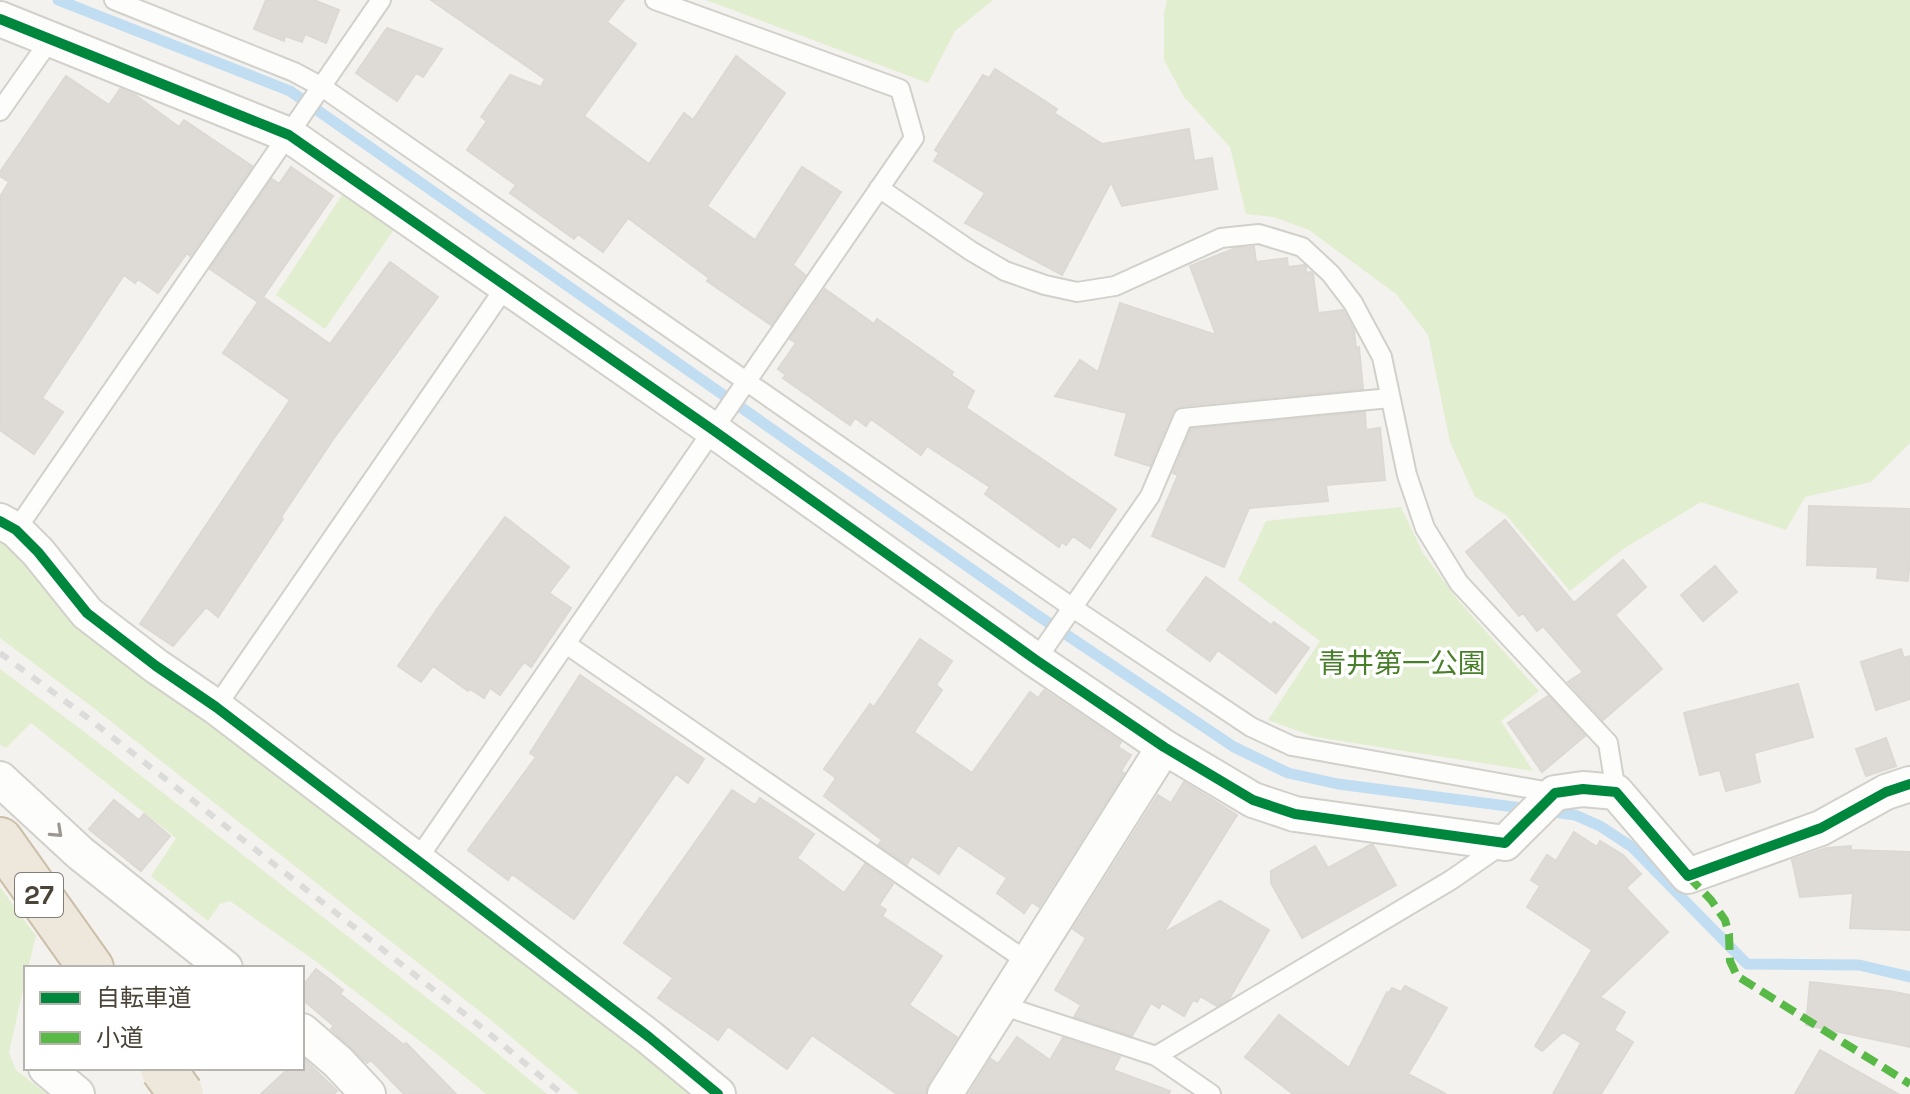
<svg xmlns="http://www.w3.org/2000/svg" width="1910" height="1094" font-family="'Space Grotesk','Noto Sans JP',sans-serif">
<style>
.green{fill:#e1eecf}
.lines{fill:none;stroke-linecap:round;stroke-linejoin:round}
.stream{stroke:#c0ddf1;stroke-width:11}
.building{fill:#dedbd6;stroke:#dcd9d4;stroke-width:2}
.lane-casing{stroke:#d2d0cb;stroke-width:22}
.street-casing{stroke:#d2d0cb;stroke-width:38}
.highway-casing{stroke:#ccbfa9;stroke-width:48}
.lane{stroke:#fdfdfc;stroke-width:18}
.street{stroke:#fdfdfc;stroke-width:34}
.highway{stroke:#ede8db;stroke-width:44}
.rail{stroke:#dbdbda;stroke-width:6;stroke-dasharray:10 10;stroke-linecap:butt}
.highway-bridge-casing{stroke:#ccbfa9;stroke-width:48;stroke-linecap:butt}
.highway-bridge{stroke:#ede8db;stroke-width:44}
.quiet{stroke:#58b947;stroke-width:8;stroke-dasharray:16 8;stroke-linecap:butt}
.cycleway-casing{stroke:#fff;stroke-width:15}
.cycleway{stroke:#00873e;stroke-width:10}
.oneway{stroke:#9b9791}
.labels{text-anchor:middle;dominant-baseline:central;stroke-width:7;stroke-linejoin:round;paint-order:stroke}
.shield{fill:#fff;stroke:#817c74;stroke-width:2}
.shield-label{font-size:26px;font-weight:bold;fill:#4b4439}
.park-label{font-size:28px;fill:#4a7f2a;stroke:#fff}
</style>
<rect width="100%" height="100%" fill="#f4f2ee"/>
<path class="green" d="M706,0H993L955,31L928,83Z
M1167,0H1910V443L1871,482L1805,497L1786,530L1701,502L1623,549L1570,591L1506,515L1475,497L1450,442L1428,335L1396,294L1309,230L1274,217L1246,214L1230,147L1184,97L1164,60V14Z
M344,192L395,228L325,329L276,295Z
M1401,507L1423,553L1457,599L1539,691L1501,721L1533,771L1315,737L1268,720L1320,641L1238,580L1266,521Z
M0,540L20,553L699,1094H579L492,1021L95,709L0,638Z
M0,669L82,730L480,1039L547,1094H486L442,1058L318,963L230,901L220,904L208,921L151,876L176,838L31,723L6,748L0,745Z
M0,887L36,936L28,968H26V976L9,1053L16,1070L47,1094H0Z"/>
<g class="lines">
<path class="stream" d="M58,0L290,91L1034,613L1234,747L1288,773L1338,784L1530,809
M1547,811L1575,815L1600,826L1632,847L1747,964L1859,965L1910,977"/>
</g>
<path class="building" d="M266,0H314L339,10L326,43L305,34L302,42L285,36L284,41L254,29Z
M431,0H624L607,22L636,44L584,116L649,164L684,113L693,120L736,56L785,93L707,206L755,240L802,167L841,192L793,265L805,275L771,325L707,281L709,278L628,218L603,252L578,234L574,239L510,193L516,185L467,150L487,121L481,117L510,75L541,87L545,79Z
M387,28L442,49L423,77L416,73L397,101L356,73Z
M995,69L1057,109L1054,113L1102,144L1189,129L1194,161L1212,158L1217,189L1122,206L1111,182L1062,275L965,223L985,193L934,161L939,153L935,150L983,75L989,78Z
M66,76L109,105L120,89L135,95L179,127L184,120L252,166L190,256L187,253L158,293L138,279L135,283L124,275L42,398L63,412L34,454L0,430V197L9,182L0,176V172Z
M291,167L333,196L263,297L330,344L390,262L438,297L334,438L281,517L283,519L218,617L206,607L173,646L140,624L290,400L223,353L258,302L210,269L272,179L279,184Z
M1254,247L1256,262L1287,258L1288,267L1304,265L1306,267V273L1311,272L1313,274L1318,313L1343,310L1354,330L1356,348L1359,347L1363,389L1181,406L1175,409L1172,413L1150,466L1115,455L1127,413L1055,396L1080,360L1098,372L1120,303L1216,335L1190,266L1236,248Z
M825,289L874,324L877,319L953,372L951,375L974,391L966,408L1116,509L1090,548L1073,536L1066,545L1062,542L1059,547L985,494L990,487L927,446L921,455L871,419L866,426L855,418L850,425L783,378L786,375L778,369L796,343L790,339Z
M1365,412L1366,430L1380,428L1385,480L1326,485L1328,501L1249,508L1224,567L1152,536L1178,475L1173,473L1191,429Z
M1809,506L1910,509V558L1908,581L1877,578L1878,567L1807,565Z
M505,517L569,567L549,593L571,608L531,667L524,662L500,695L490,688L484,698L470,689L468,691L433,666L421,682L398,666L437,609Z
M1505,520L1574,603L1623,560L1646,587L1615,615L1662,669L1603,720L1568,682L1583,672L1543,626L1537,631L1523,613L1519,616L1466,552Z
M1715,566L1737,592L1703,621L1681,595Z
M1206,577L1271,625L1274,622L1309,648L1276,693L1218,650L1210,661L1167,630Z
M920,639L952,661L936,685L942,690L914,732L972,773L1030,692L1038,698L1044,690L1121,742L1118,747L1131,755L1121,771L1124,773L1039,907L1032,902L1024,913L997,893L1007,878L958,845L939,874L912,856L907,864L878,845L882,840L824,796L836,778L824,769L870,704L874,707Z
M1901,649L1904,658L1910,656V699L1876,710L1861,662Z
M580,675L704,759L688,783L676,774L574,919L512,874L508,880L468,850L536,757L530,753Z
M1798,684L1813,737L1754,753L1760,782L1726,791L1720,770L1700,775L1684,713Z
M1548,696L1585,736L1542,772L1508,723Z
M1886,738L1896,766L1866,776L1856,749Z
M1184,782L1237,815L1163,933L1220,901L1269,930L1229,999L1217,1006L1200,996L1197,1002L1193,1000L1184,1016L1162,1003L1159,1008L1151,1003L1132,1036L1074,1017L1081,1005L1055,990L1086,938L1073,929L1158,795L1171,803Z
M732,790L755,805L760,798L814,834L797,858L844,893L865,864L893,884L879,905L886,910L882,916L942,956L909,1005L957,1037L928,1083L925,1094H897L812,1035L787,1069L728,1026L718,1040L658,998L673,978L624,943Z
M114,800L139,820L144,814L170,836L141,871L89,829Z
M1574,832L1597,847L1600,841L1623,855L1641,874L1626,888L1668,932L1600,997L1625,1012L1614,1030L1633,1042L1601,1094H1553L1581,1043L1563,1032L1542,1051L1535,1046L1592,950L1527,907L1540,886L1531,880L1547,855L1556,861Z
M1370,845H1373L1396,885L1302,938L1271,883V871L1315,846L1328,868Z
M1851,846V850L1910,852V930L1850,928L1853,893L1800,897L1792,860L1826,848Z
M316,969L343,990L340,994L404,1045L406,1043L456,1094H404L371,1060L367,1063L331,1029L334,1026L302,999V987Z
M1810,982L1889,991L1910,995V1047L1806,1025Z
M1405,986L1447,1008L1408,1074L1446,1094H1293L1245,1057L1279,1015L1349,1068L1387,992L1389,993L1392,988L1401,992Z
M1017,1037L1050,1060L1063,1038L1120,1057L1113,1070L1170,1091L1169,1094H969L991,1059L998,1064Z
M1820,1050L1898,1094H1795Z
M302,1057L337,1091L334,1094H261L289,1068H302Z"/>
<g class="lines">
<g class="lane-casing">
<path id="lane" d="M114,0L294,72L322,87L1073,608L1251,727L1292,746L1555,793
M0,111L50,40
M879,188L971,251L1005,271L1045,285L1077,292L1115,286L1221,238L1259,234L1302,247L1331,274L1353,303L1382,357L1407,475L1425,528L1459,583L1608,743L1616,792
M16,530L381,0
M566,644L1028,962
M1036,660L1150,496L1183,418L1390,398
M216,707L506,286
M417,860L914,138L900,89L655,0
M1001,1005L1156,1056L1211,1094
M1156,1056L1451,880L1503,844"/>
</g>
<g class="street-casing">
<path id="street" d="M0,19L289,135L713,430L1036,660L1164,747L1253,800L1295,814L1505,843L1555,793L1583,789L1616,792L1688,876L1821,828L1886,792L1910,784
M0,521L16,530L38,552L87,613L156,666L216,707L417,860L649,1037L718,1094
M0,779L80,853L225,968
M302,1031L338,1062L368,1094
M46,1068L77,1094
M945,1094L1164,747"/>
</g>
<g class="highway-casing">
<path id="highway" d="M0,840L91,968"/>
</g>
<use href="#lane" class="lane"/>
<use href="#street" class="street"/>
<use href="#highway" class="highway"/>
<path class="rail" d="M0,653L88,718L485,1030L562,1094"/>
<g class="highway-bridge-casing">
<path id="highway-bridge" d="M163,1069L181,1094"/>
</g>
<use href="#highway-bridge" class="highway-bridge"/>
<path class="quiet" d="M1688,876L1711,900L1725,920L1729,934L1730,961L1737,976L1910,1084"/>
<g class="cycleway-casing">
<path id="cycleway" d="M0,19L289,135L713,430L1036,660L1164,747L1253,800L1295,814L1505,843L1555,793L1583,789L1616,792L1688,876L1821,828L1886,792L1910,784
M0,521L16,530L38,552L87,613L156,666L216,707L417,860L649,1037L718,1094"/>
</g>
<use href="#cycleway" class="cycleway"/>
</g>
<defs><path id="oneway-chevron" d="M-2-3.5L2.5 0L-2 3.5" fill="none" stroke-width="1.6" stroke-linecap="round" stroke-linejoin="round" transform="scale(2)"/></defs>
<use class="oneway" href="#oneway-chevron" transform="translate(57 832) rotate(43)"/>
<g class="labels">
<rect class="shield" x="15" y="873" width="48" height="44" rx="6"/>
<g class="shield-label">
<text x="39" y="895">27</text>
</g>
<g class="park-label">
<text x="1402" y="663">青井第一公園</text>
</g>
</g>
<rect x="24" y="966" width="280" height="104" fill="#ffffff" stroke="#b7b4b0" stroke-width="2"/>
<rect x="40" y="992" width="40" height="12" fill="#00873e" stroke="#b7b4b0" stroke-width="2"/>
<text x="96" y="1006" font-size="24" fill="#4b4439">自転車道</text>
<rect x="40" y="1032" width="40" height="12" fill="#58b947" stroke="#b7b4b0" stroke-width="2"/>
<text x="96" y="1046" font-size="24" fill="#4b4439">小道</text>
</svg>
